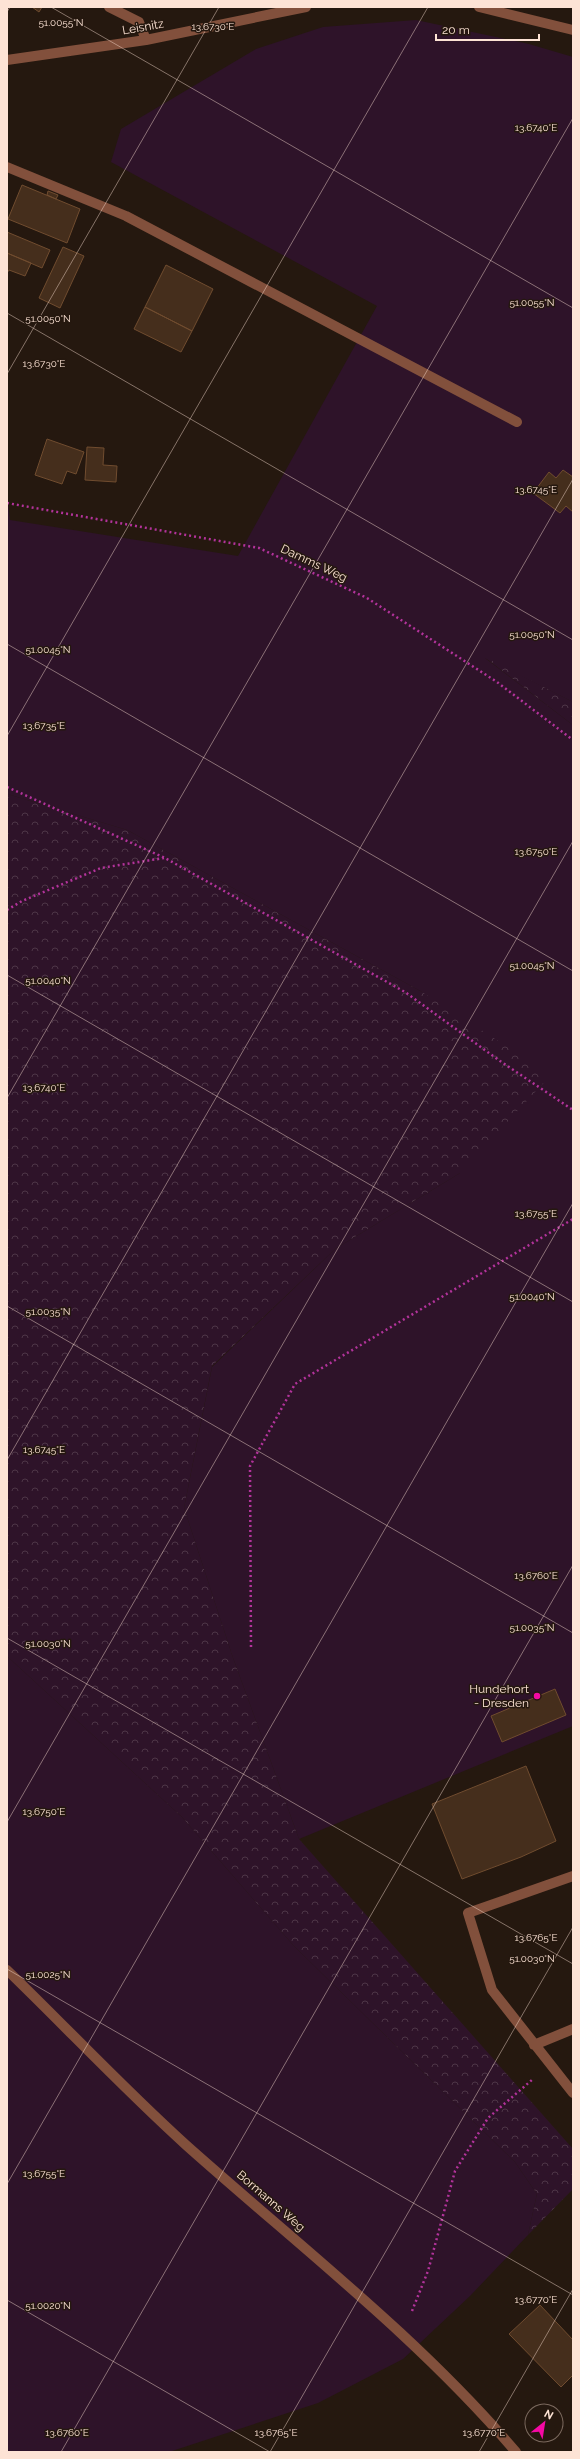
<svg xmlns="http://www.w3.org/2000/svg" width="580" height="2459" font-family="Raleway,sans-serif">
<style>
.green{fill:#2e1329}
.forest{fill:url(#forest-crowns)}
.building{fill:#452e1c;stroke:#704c2f}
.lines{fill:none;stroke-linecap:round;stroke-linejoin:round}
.path{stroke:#b3339b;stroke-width:2.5;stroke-dasharray:2 3;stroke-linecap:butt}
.minor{stroke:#82503c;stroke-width:10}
.ticks{fill:none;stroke:#fde3d5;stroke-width:1;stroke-opacity:0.45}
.poi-dot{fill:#f509a4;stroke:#25180f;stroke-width:1.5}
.labels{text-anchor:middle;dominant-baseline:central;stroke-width:3;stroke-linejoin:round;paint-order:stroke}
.street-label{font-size:12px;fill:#fde3d5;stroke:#25180f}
.poi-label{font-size:12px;fill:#fde3d5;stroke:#25180f;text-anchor:end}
.ticks-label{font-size:10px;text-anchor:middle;fill:#fde3d5;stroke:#25180f;stroke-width:3;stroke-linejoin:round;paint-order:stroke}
</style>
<defs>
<pattern id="forest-crowns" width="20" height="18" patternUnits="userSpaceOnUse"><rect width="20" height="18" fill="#2e1329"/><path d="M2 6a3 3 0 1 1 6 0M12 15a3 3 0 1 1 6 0" fill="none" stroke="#4d3547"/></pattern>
</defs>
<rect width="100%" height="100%" fill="#25180f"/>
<path class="green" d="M416,20L529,44L573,57V702L485,658L573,725V1726L299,1839L233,1658L184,1508L212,1367L335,1249L460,1173L422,992L127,830L7,794V494L10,520L238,556L377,306L111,162L121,129L256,49L323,27Z
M7,1656L182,1817L294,1946L515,2162L537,2194L528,2235L470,2296L403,2359L318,2403L169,2452H7Z"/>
<path class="forest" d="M483,656L573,702V725Z
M7,794L127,830L422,992L551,1075L460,1173L335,1249L212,1366L184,1508L233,1658L299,1839L573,2149V2189L528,2235L537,2194L515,2162L294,1946L182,1817L7,1656Z"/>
<path class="building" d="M32,7H42L39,12Z
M22,185L80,209L67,243L8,219Z
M48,191L58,195L56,199L47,195Z
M7,232L50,250L42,268L7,253Z
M63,247L84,256L60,308L39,298Z
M7,253L31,263L25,276L9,270L7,273Z
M166,265L213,289L192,331L145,307Z
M145,307L192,331L181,352L134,329Z
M47,439L84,452L76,474L67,471L62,484L35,475Z
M87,447L104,448L103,465L117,466L116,482L85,480Z
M563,470L573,477V512L566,506L560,513L533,493L549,472L556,478Z
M555,1689L566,1715L502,1742L491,1716Z
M526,1766L556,1841L521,1857L462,1879L432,1804Z
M540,2305L573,2340V2375L561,2387L509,2334Z"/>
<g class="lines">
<path class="path" d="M7,503L259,548L367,598L497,682L573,740
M7,787L165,858L405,992L500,1061L573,1110
M7,910L22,901L101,868L164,858
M251,1647L250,1466L295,1384L573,1219
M412,2311L428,2271L455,2171L488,2118L533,2079"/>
<path class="minor" d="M109,7L139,22L146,40
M479,7L573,30
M7,60L146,40L306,7
M7,167L126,216L517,422
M573,1876L468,1913L492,1990L573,2093
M7,1970C67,2028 124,2089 186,2145C298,2245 418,2337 516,2452
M534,2045L573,2029"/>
</g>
<path class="ticks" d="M51,7L573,308M7,12L10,7M7,313L573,640M7,374L219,7M7,644L573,971M7,736L428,7M7,975L573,1302M7,1098L573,118M7,1306L573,1633M7,1460L573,479M7,1638L573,1964M7,1822L573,841M7,1969L573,2295M7,2184L573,1203M7,2300L270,2452M61,2452L573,1565M270,2452L573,1927M479,2452L573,2289"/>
<circle class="poi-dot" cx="537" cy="1696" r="4"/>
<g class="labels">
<g class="street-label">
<text transform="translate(143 27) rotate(-10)">Leisnitz</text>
<text transform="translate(314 563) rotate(25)">Damms Weg</text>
<text transform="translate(271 2201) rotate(41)">Bormanns Weg</text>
</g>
<g class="poi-label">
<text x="529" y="1689">Hundehort<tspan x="529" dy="14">- Dresden</tspan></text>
</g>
</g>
<g class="ticks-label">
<text x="61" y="26">51.0055°N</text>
<text x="213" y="30">13.6730°E</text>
<text x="536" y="131">13.6740°E</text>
<text x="532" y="306">51.0055°N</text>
<text x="48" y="322">51.0050°N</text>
<text x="44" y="367">13.6730°E</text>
<text x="536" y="493">13.6745°E</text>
<text x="532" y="638">51.0050°N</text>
<text x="48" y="653">51.0045°N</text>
<text x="44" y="729">13.6735°E</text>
<text x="536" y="855">13.6750°E</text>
<text x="532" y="969">51.0045°N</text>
<text x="48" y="984">51.0040°N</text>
<text x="44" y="1091">13.6740°E</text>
<text x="536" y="1217">13.6755°E</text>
<text x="532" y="1300">51.0040°N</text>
<text x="48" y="1315">51.0035°N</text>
<text x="44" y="1453">13.6745°E</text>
<text x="536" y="1579">13.6760°E</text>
<text x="532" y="1631">51.0035°N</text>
<text x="48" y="1647">51.0030°N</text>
<text x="44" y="1815">13.6750°E</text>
<text x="536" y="1941">13.6765°E</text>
<text x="532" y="1962">51.0030°N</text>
<text x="48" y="1978">51.0025°N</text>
<text x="44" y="2177">13.6755°E</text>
<text x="536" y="2303">13.6770°E</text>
<text x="48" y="2309">51.0020°N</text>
<text x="67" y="2436">13.6760°E</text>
<text x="276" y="2436">13.6765°E</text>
<text x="484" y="2436">13.6770°E</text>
</g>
<rect width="580" height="2459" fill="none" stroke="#fde3d5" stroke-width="16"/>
<g transform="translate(544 2423) rotate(30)"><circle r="19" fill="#25180f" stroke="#7b695e"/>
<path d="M0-3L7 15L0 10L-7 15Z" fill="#f509a4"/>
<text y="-6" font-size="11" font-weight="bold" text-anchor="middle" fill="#fde3d5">N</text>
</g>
<path d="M436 34v6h103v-6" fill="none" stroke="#fde3d5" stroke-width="2"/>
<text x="442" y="34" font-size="12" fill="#fde3d5" stroke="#25180f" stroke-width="3" paint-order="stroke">20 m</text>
</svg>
